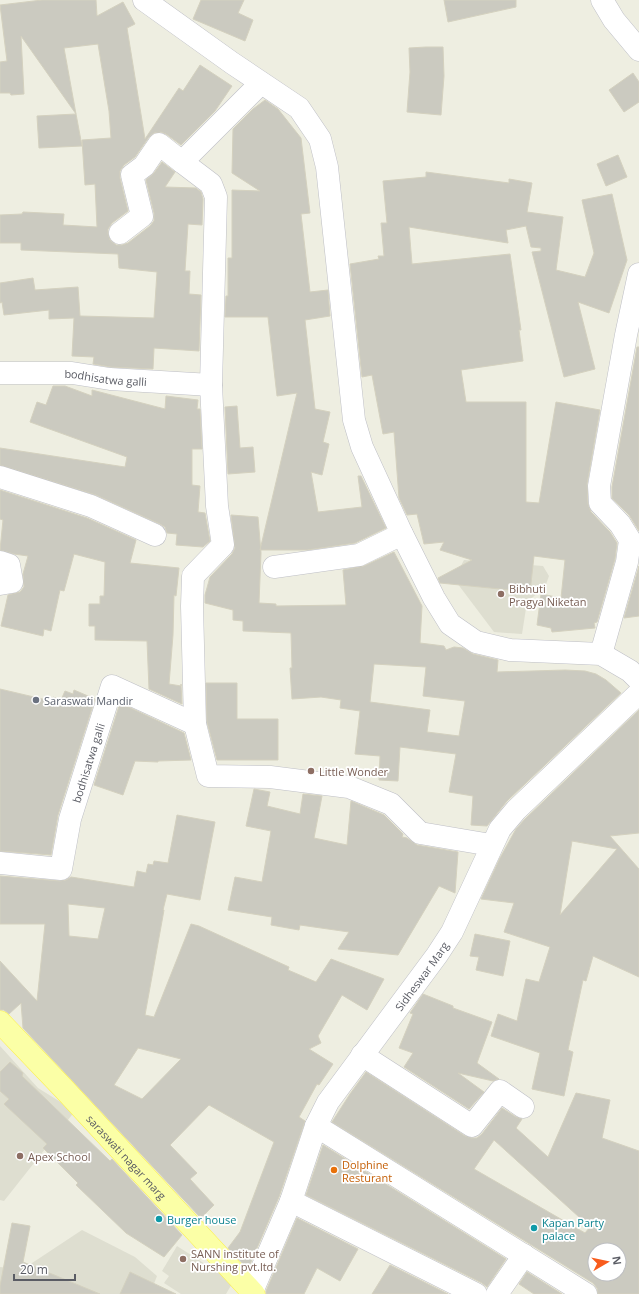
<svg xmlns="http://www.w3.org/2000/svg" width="639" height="1294" font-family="'Open Sans',sans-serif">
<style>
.education{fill:#deded0}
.building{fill:#cbcac0;stroke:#d4d1bf;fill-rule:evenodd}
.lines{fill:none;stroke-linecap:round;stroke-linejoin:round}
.minor-casing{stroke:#bebfc6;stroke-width:23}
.major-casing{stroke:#fef14b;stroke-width:23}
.minor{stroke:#fff;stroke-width:22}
.major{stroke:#fbffa6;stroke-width:22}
.education-dot{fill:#8d6e63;stroke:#fff;stroke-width:1.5}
.worship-dot{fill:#6b7280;stroke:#fff;stroke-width:1.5}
.food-dot{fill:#e8710a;stroke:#fff;stroke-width:1.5}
.culture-dot{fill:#0f9aa8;stroke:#fff;stroke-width:1.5}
.labels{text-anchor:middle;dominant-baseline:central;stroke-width:3.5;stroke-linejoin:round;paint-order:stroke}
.street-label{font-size:11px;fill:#5a5c64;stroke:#fff}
.education-label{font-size:11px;fill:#785e54;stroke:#fff;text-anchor:start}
.worship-label{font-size:11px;fill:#5b616d;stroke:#fff;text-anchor:start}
.food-label{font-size:11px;fill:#c56008;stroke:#fff;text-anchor:start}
.culture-label{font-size:11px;fill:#0d838f;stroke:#fff;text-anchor:start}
</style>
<rect width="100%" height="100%" fill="#eeeee1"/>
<path class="education" d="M464,560L543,566L549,576L545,587L527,602L522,634L494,632L454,579Z
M0,1046L38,1088L75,1111L4,1201L0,1200Z
M82,1230L135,1257L157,1276L150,1294H0V1267L23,1269Z
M177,1246L233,1282L226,1294H181L164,1283L169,1276L162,1271Z"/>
<path class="building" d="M42,0H96L97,16L123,2L135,24L127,28L145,139L179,88L183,91L200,65L232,86L215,111L181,145L166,134L161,132L154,133L149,137L135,157L124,165L120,171V178L128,211L112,223L108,229V234L110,240L116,245H122L128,243L150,226L154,221V213L146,180L154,173L162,162L175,172L165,187L196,188L201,192L203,199L202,225L188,224L185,271H190L189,294L201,295L199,351L154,348L153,369L111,367L93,364L94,357L72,356L74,318L49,319V310L4,315L2,302L0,303V283L33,278L35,290L78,287L80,316L154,318L157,272L119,268L118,254L21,250V243H0V215L22,214L23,212L64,214L63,225L97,227L95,184L85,185L82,140L111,138L109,111L98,44L64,48L76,114L21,36L24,94L11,95L10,93H0V62L7,61L0,5Z
M201,0H244L238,13L253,20L245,41L193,19Z
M444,0H516V7L448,22Z
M426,47H443L444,76L441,115L407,112L410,72L409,48Z
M633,73L639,82V102L624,112L609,90Z
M265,100L278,109L301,138L310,213L301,214L310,292L328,290L330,316L305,320L315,409L330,412L323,442L329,444L322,475L311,472L318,512L362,507L358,476H361L386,528L355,543L307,550H260L297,393L277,396L268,317H225L226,296H228V258H232V190L260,191L232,173L233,129L253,109Z
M76,114L82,146L39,148L37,116Z
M618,155L627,177L606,186L597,164Z
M426,172L509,183V179L532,183L527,212L563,217L556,270L585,277L594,253L582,200L612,194L627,260L609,313L578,302L595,369L564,377L532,252L541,251V248L531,247L526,226L506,230L508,243L409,227L412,264L510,254L521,330H519L523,361L461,370L466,402H526V502L539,503L556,402L600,410L587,484L588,504L591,512L610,532L617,543L615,559L597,622L594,623L595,628L552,632L551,628L537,625L541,594L561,598L565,560L534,556L530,592L440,583L438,578L472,560L440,550L444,542L424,544L417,514L407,515L399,498L394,432L383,434L372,375L362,377L350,264L379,259L378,256H384L381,223H387L383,181L426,177Z
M637,347H639V531L629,515L612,498V487Z
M53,386H65L92,396V390L165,409L166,396L198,400L197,409H200L202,449H192V485L200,486L198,512L205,513L210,541L203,547L176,545L177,534L167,533L165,527L160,524L96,495L0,465V448L125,467L127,457L30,422L37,402L46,405Z
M237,406L240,448L253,447L255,472L228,474L225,407Z
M0,490L87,518L136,540L130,563L179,568L176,596L174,595L173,635L169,684L181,686V684L182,704L149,689L147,641L95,640V626H89V604H100V596H104L105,562L74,554L64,591L60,590L51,631L44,629L43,636L1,626L8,595L20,592L24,587L23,574L28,556L14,554L0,550L3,520L0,519Z
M231,515L258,517L261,553L259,603L276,604V606L346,605L343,570L364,566L394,552L422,606L420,643L444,646L446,650L454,647L463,648L473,654L498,660L497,672L565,670L585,671L596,674L606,680L621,693L507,801L487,826L471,825L473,796L449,792L456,754L400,747L398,781L379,780L380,756L355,754L360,711L340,708L341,700L321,697L292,699L290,668H292L291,633L243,631V621L233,620V610L205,603V595L210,577L232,554L235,548ZM374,664L426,667L423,696L465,701L459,736L427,732L430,710L370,702Z
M639,566V616L624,618Z
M206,683H237V719H278V760H217L207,722Z
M0,689L51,701L53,697L61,700L65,691L73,694L74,690L95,699L58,815L51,855L0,851Z
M120,703L184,733L191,760L158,761V762L135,761L123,795L94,785Z
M639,710V833L610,836L639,869V977L593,956L586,981L583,980L568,1050L573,1052L564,1096L532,1089L540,1053L491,1036L498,1014L517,1021L526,979L539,982L550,947L504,932L514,903L481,899L500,858L516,829L525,819ZM572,841L617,849L560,915Z
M254,789L270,792L267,806L300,814L303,794L322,796L314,838L347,845L351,801L384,815L403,834L402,837L407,838L417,845L458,852L455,893L439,886L398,955L338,949L349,932L300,925L299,930L271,925L272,917L228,910L235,877L262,882L271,831L246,826Z
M177,815L215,822L200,900L167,894L163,910H164L145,1015L154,1017L191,924L199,926L289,967L288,970L316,982L331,959L384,979L367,1010L342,995L318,1036L321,1043L309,1049L333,1064L319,1085L317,1084L299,1117L305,1121L279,1197L248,1269L228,1248L240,1232L274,1142L209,1105L170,1145L197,1173L190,1179L214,1205L202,1217L200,1215L199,1216L23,1028L21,1003L9,1014L4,1010H0V961L37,1001L45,924H0V876L60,881L66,880L71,877L134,887L137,871L146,873L148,864L153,865L154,861L168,863ZM68,904L105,908L98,939L69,936ZM138,1048L181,1059L142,1099L114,1085Z
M475,934L510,941L503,976L476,970L479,957L470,956Z
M423,994L453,1006V1008L492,1022L477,1063L499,1079L493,1081L458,1073L484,1092L469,1109L404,1067L413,1053L399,1048L413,1014L410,1013Z
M10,1062L23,1073L22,1076L110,1161L112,1159L182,1235L164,1257L126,1233L76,1185L78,1183L43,1148L47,1144L4,1104L9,1099L0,1091V1072Z
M366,1072L465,1136L471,1138H477L482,1134L502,1108L516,1117L522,1119L516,1128L548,1157L576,1093L610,1100L602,1138L639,1151V1294H598L597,1288L593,1283L332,1122L350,1094ZM494,1140L590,1227L585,1233L474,1169ZM595,1250H619V1274H595Z
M323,1145L506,1259L487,1287L482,1283L306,1195Z
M297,1218L358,1249L340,1281L317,1268L304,1294H266V1291Z
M12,1223L30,1226L23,1262L100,1294H0V1286Z
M390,1265L448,1294H372Z
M130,1272L176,1294H120Z
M527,1272L562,1294H534L519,1284Z"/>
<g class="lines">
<g class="minor-casing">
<g id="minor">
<path d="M144,0L232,63L299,108L320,139L327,167L354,420L362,447L402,534L434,598L450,624L476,642L510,650L601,654L630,671L639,680"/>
<path d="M602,0L614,20L639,50"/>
<path d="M261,83L182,162L211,184L216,197L211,385L217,506L223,545L193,576L192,606L195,724L208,776L270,777L349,787L391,804L420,833L491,845"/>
<path d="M120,233L142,216L132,175L144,166L159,144L182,162"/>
<path id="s1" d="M0,373H72L110,379L211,385"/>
<path d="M0,477L91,506L155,535"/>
<path d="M0,562L9,565L12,582L0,584"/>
<path d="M274,567L359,555L402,534"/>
<path d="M601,654L627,562L630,540L620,524L600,503L599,486L626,335L639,274"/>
<path id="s2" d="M0,863L61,869L70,819L112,686L195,724"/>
<path d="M362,1055L472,1126L500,1091L523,1107"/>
<path d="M316,1126L586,1294"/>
<path d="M291,1201L476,1294"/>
<path id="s3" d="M251,1294L291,1201L316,1126L328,1102L437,955L452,932L500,829L516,810L639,693"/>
<path d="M497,1294L524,1255"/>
</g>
</g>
<g class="major-casing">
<g id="major">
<path id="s4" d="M0,1022L64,1089L254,1294"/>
</g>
</g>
<use href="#minor" class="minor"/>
<use href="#major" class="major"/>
</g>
<g class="education-dot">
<circle cx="501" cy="594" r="4"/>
<circle cx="311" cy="771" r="4"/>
<circle cx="20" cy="1156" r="4"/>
<circle cx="183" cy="1259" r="4"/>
</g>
<circle class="worship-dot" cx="36" cy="700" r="4"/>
<circle class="food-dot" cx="334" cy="1170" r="4"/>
<g class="culture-dot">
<circle cx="159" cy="1219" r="4"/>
<circle cx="534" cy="1228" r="4"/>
</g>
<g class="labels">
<g class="street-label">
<text stroke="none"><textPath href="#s1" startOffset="106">bodhisatwa galli</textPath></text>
<text stroke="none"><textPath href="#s2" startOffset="171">bodhisatwa galli</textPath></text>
<text stroke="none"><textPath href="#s3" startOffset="364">Sidheswar Marg</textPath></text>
<text stroke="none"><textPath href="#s4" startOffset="185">saraswati nagar marg</textPath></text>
</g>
<g class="education-label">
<text x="509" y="588">Bibhuti<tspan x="509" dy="13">Pragya Niketan</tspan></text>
<text x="319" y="771">Little Wonder</text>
<text x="28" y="1156">Apex School</text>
<text x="191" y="1253">SANN institute of<tspan x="191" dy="13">Nurshing pvt.ltd.</tspan></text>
</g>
<g class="worship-label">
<text x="44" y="700">Saraswati Mandir</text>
</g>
<g class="food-label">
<text x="342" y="1164">Dolphine<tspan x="342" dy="13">Resturant</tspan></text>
</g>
<g class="culture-label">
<text x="167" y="1219">Burger house</text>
<text x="542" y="1222">Kapan Party<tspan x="542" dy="13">palace</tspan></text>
</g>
</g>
<g transform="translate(607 1262) rotate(81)"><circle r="19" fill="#ffffff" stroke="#bdbec1"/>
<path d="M0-3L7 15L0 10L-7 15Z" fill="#f85c1d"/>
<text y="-6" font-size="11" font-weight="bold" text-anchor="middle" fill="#5a5c64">N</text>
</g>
<path d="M14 1274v6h61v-6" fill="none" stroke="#5a5c64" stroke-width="2"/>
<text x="20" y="1274" font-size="12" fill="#5a5c64" stroke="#ffffff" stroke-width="3" paint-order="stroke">20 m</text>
</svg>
